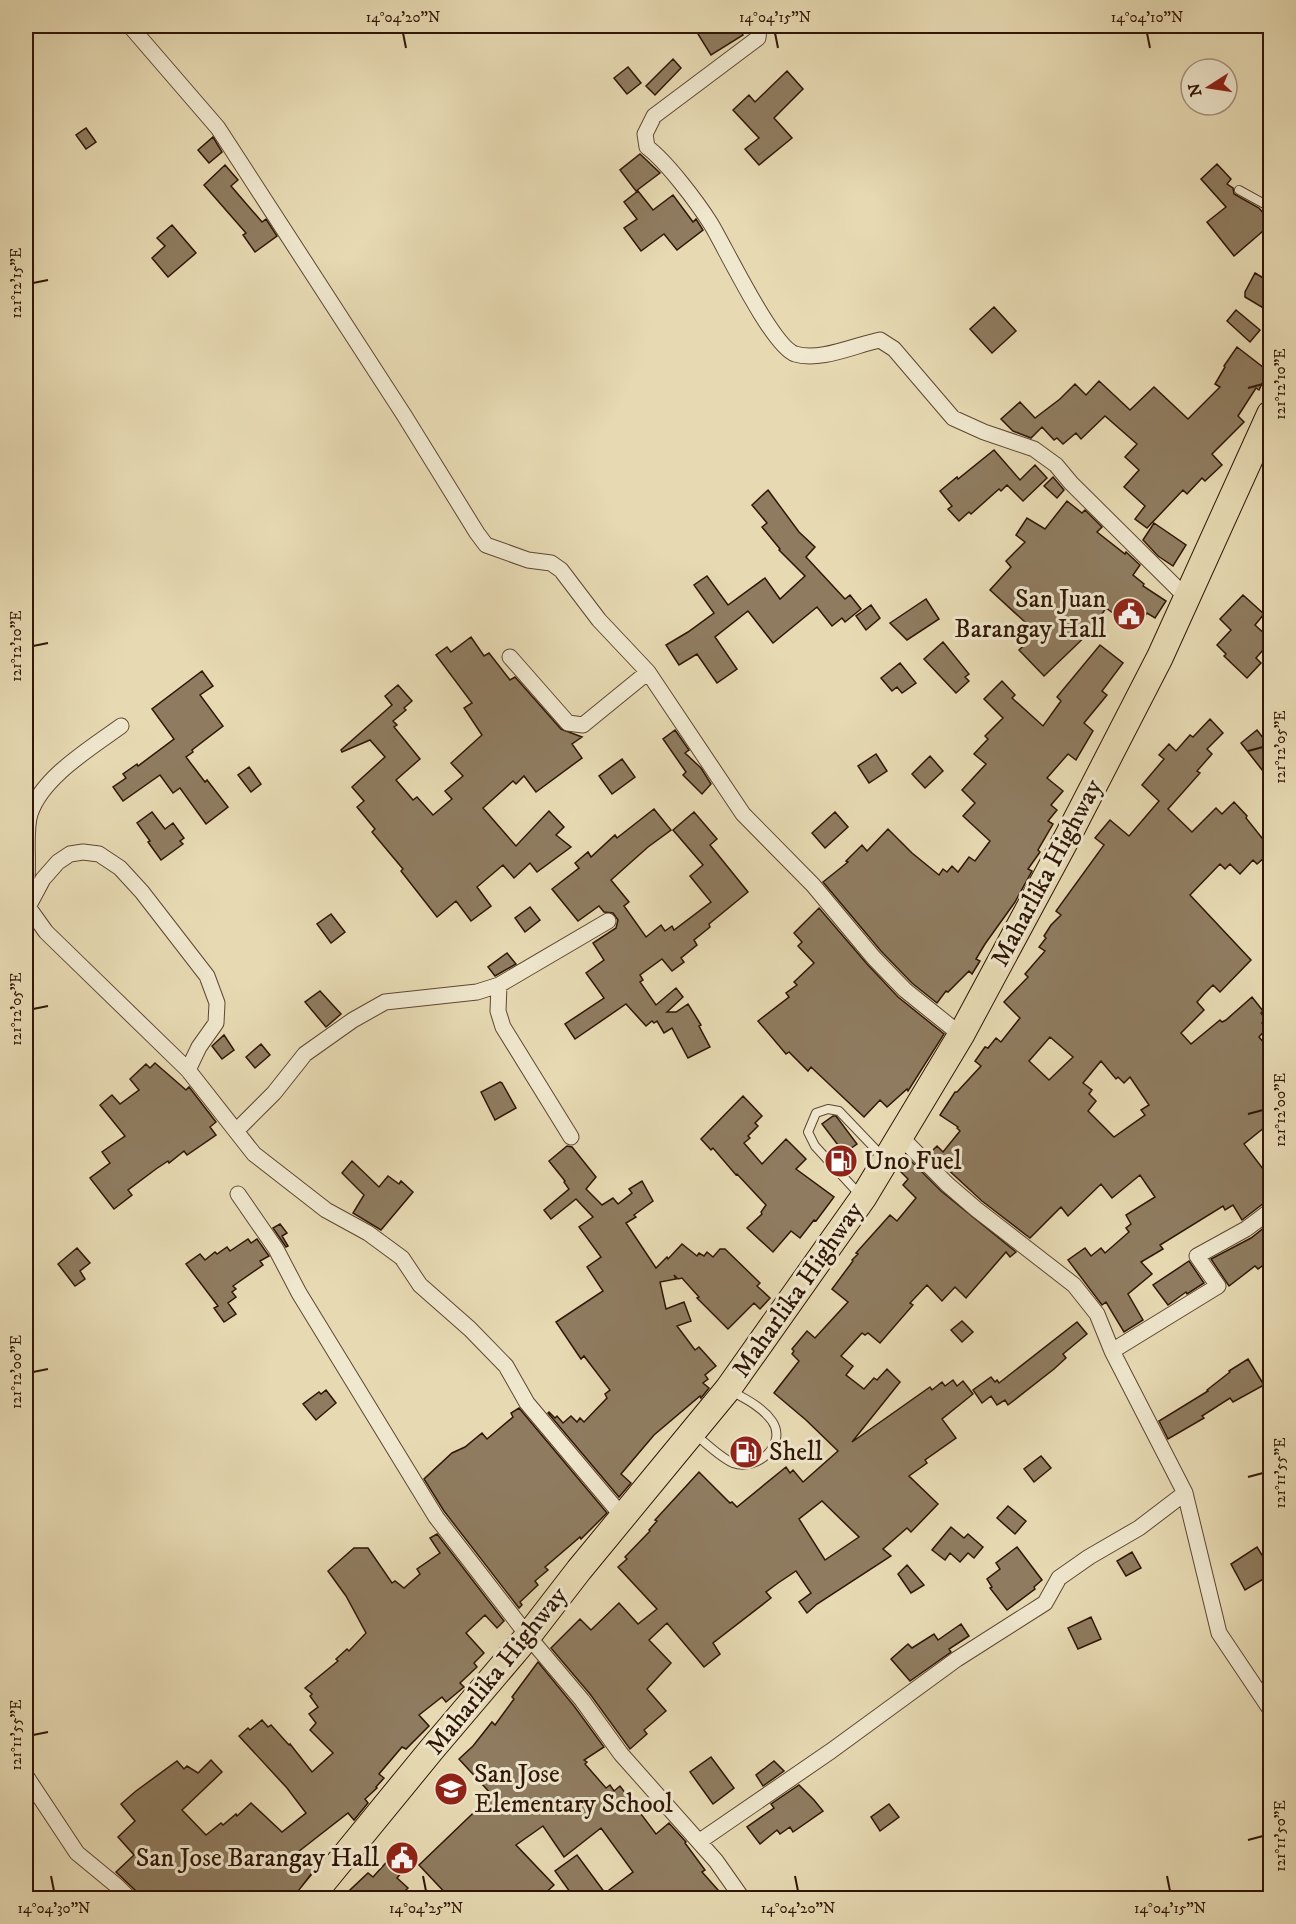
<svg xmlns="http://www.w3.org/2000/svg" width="1296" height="1924" font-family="'IM FELL DW Pica',serif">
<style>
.building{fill:#8f7c60;stroke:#301606;stroke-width:1.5;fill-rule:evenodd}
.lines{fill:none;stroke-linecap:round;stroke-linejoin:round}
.service-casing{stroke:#5e4731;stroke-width:10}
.minor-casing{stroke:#5e4731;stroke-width:17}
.trunk-casing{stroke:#301606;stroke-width:28}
.service{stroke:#efe7ce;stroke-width:8}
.minor{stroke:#efe7ce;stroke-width:15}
.trunk{stroke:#e7dab3;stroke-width:26}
.ticks{fill:none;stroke:#301606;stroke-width:2}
.labels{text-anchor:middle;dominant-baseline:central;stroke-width:6;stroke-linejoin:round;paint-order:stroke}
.poi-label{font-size:26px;fill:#301606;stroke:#efe7ce;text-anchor:start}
.street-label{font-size:26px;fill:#301606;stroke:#efe7ce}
.neatline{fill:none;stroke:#301606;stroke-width:2}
.ticks-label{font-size:15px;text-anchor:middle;fill:#301606}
</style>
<rect width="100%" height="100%" fill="#e7dab3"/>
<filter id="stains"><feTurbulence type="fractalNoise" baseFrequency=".00333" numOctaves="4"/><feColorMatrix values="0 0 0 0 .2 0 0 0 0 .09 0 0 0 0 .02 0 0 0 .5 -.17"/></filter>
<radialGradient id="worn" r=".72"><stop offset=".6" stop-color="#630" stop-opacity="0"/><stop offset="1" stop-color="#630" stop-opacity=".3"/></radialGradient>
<path class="building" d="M693,26H737L743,35L711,55Z
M673,59L681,68L655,95L646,86Z
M628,67L641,83L627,94L614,78Z
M787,71L803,89L774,118L792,138L759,165L745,149L759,138L733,110L749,95L755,102Z
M86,128L96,142L86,149L76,135Z
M213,137L222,152L209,163L198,150Z
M640,154L660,173L636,191L620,170Z
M1217,164L1231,179L1227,184L1233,188L1234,194L1259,208L1270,221V225L1234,256L1207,222L1226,207L1201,179Z
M225,165L238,180L231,186L262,222L266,219L277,236L255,252L243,235L246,233L204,185Z
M638,191L653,210L673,195L693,222L696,219L703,230L677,250L664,234L641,251L624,228L637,219L624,202Z
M172,225L196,253L168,277L152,258L165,246L157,238Z
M1255,273L1270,282V312L1245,297V292Z
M994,307L1016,331L992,353L970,329Z
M1236,310L1260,330L1250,342L1227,321Z
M1237,347L1268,371L1259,390L1256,388L1238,416L1244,422L1212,454L1222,465L1205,481L1202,478L1187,494L1183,490L1147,528L1135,519L1145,506L1124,487L1139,470L1125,457L1137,444L1105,416L1081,439L1076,433L1063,444L1057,438L1054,440L1042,427L1031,438L1013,431L1001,419L1020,402L1035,418L1060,399L1075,384L1086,395L1099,381L1130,410L1154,387L1188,419L1220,387L1215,384L1225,367L1224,366Z
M994,450L1020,480L1035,465L1047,478L1023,501L1007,485L1001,491L999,489L971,514L969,512L959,521L948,509L952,506L940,491L957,477L958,479Z
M1053,477L1064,490L1057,498L1044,486Z
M768,490L799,532L815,547L806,557L845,599L850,595L861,609L845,622L842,618L832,626L817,607L773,643L748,611L715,637L737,669L717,683L697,654L679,665L666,645L688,632L714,613L694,585L707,576L728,605L765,578L780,599L805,576L779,550L780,549L762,527L767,523L752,505Z
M1067,501L1082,513L1085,510L1102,527L1097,532L1125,554L1126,552L1140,565L1133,575L1144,584L1143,586L1166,601L1155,618L1147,613L1135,629L1106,608L1093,627L1094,628L1044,676L1019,650L1037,633L990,590L1011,567L1006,561L1025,542L1016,535L1027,518L1045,529Z
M1154,523L1186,545L1173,566L1158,556L1143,540Z
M1243,595L1264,614L1255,625L1270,639V642L1256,658L1261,663L1247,678L1224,656L1226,654L1217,645L1231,630L1220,619Z
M926,599L939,619L907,640L890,623Z
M871,605L880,618L866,630L856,616Z
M471,637L484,656L489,653L510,680L515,677L561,729L582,737L572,744L582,758L536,792L524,776L516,784L513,781L483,808L516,846L549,811L564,827L556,835L571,847L537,872L530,863L514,878L503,865L477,887L491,906L471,921L456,901L437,917L401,871L403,869L372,832L375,829L357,807L364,801L352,787L385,757L370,740L342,752L341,750L392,705L385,696L398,685L412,701L404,708L406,710L393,721L397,725L394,727L420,759L396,780L413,800L417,797L433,815L452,799L445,791L463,776L451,763L482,735L464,708L472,703L436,655L447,647L451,652Z
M943,642L969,674L965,677L969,681L956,693L924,659Z
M1100,645L1123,663L1102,691L1107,695L1084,723L1093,731L1076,760L1068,754L1047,778L1063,791L1051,805L1057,810L1048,821L1053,824L1038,850L1040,852L1028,869L1032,871L1015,902L985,944L976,959L980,961L972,974L969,971L948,992L946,991L937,1003L912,983L881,951L823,882L848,862L846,861L862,845L867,851L888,829L912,853L939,875L943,869L947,872L952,866L958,872L969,857L975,861L990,841L963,816L975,803L962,790L986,764L974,754L988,739L985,736L1003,718L984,699L1002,681L1015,695L1012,698L1043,726L1061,701L1057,697Z
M900,663L916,683L902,693L897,687L892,691L881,678Z
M202,671L213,686L200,695L223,726L192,750L193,752L186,757L205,782L207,780L228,807L206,824L180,788L173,793L160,775L123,801L113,787L126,778L123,774L137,764L138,766L174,739L152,709Z
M1210,719L1223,733L1207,749L1212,754L1197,771L1200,773L1168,809L1192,832L1216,808L1222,814L1234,802L1247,816L1246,818L1270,848V853L1257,864L1253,860L1240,874L1230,864L1225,869L1220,864L1190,895L1251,960L1220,992L1213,985L1204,994L1197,1002L1204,1010L1181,1033L1191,1044L1220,1020L1222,1022L1226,1020L1252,997L1263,1011L1261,1013L1266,1020L1262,1023L1266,1029L1259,1037L1270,1050V1123L1244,1144L1263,1169L1270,1164V1201L1264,1203L1242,1220L1233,1205L1225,1210L1223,1206L1160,1245L1163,1249L1141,1262L1152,1274L1128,1294L1143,1320L1124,1332L1106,1302L1102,1305L1068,1260L1085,1248L1091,1256L1101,1248L1105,1253L1129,1232L1126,1228L1131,1224L1126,1215L1155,1197L1140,1175L1112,1198L1101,1184L1068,1216L1061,1207L1030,1238L982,1201L930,1153L937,1146L943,1152L960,1131L957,1128L958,1127L940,1115L955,1092H957L981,1066L975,1061L985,1047L988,1048L996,1038L1001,1042L1020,1018L1004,1002L1028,977L1025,974L1045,951L1039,947L1046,938L1044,936L1051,925L1061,915L1056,911L1104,845L1095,838L1110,820L1129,836L1159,801L1142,785L1164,759L1159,755L1169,744L1176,751L1190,735L1193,737ZM1050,1037L1073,1057L1049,1080L1029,1061ZM1101,1061L1116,1079L1118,1077L1124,1083L1130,1077L1149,1105L1141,1110L1145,1115L1114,1137L1088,1111L1096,1101L1089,1094L1092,1090L1083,1083Z
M675,730L689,750L685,753L701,768L711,784L702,794L683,775L686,772L663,739Z
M1257,730L1270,747V780L1241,743Z
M876,754L887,771L869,783L858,766Z
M930,756L943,771L925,788L912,774Z
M622,759L635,777L612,794L599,776Z
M249,767L261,784L251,792L238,775Z
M654,809L671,830L648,847L611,880L629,902L624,906L646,937L661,925L665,931L672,926L674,930L711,902L690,876L703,865L673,830L694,812L717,839L710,845L748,892L709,924L710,927L694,940L697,945L681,958L684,962L672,971L662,959L640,975L643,980L640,982L656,1005L676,988L683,997L667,1012H676L688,1004L701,1025L699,1026L710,1047L688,1058L672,1028L664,1033L657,1021L654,1023L652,1021L646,1026L626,1004L575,1039L565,1024L604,998L586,973L604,960L593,943L616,928L618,920L613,913L604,912L599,906L578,921L552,889L579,868L575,863L588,852L591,857L615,835L617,838Z
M152,812L165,829L173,823L184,838L180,841L183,844L161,860L148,842L150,841L137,823Z
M835,812L848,827L825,848L812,833Z
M530,907L540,920L525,932L515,918Z
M819,908L867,964L898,997L944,1034L908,1091L907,1089L887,1107L880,1100L864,1117L811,1067L808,1071L789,1052L786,1054L758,1021L789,997L786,993L797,985L794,982L814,963L798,946L802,942L794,933Z
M331,914L345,932L331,943L317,924Z
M507,953L516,964L495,976L488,967Z
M320,991L341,1014L326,1027L305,1002Z
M224,1035L234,1050L222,1059L212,1046Z
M261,1044L270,1055L255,1068L246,1057Z
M155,1063L186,1090L189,1087L216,1122L210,1127L216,1135L187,1155L184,1151L169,1163L168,1161L156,1169L128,1190L132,1195L114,1209L90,1178L110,1163L102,1152L125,1136L100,1105L112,1095L120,1104L139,1090L130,1079L146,1064L150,1068Z
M500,1082L502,1083L516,1108L495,1120L481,1092Z
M743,1096L762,1116L755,1123L758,1126L748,1136L750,1138L744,1143L762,1164L786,1139L806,1159L796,1169L834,1197L816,1221L814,1220L800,1238L791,1231L773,1252L747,1228L762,1214L761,1212L766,1205L737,1174L736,1175L713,1148L711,1150L701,1139Z
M833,1116H836L857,1144L844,1153L822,1124Z
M567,1146L572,1147L596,1177L586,1189L602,1205L613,1198L618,1204L632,1193L629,1189L642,1181L653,1201L634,1215L636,1217L626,1223L656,1268L667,1257L668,1259L682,1244L697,1256L699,1253L704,1256L707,1252L713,1257L720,1249H725L760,1283L757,1286L770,1298L760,1309L754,1303L728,1329L697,1298L699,1297L682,1278L678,1279L674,1275L676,1279L660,1282L666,1309L684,1302L691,1321L677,1326L695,1350L699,1347L716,1366L705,1375L708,1379L703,1383L709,1388L701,1398L700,1396L654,1435L621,1474L631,1483L619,1497L548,1413L549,1412L555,1418L557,1416L563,1423L571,1416L577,1422L580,1418L584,1422L607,1398L605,1394L610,1390L584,1356L581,1359L556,1322L603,1291L587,1267L601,1257L579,1227L593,1217L576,1199L551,1219L544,1210L569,1189L564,1182L565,1181L549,1161Z
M910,1160L941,1191L1016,1252L1010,1257L1006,1252L966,1298L955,1287L942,1301L927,1285L910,1303L913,1305L880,1343L868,1333L865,1335L862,1333L841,1356L853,1366L846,1375L864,1389L874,1378L877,1380L887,1369L900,1382L852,1442L930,1387L932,1390L942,1382L945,1386L953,1380L957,1386L963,1381L973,1394L942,1419L956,1438L925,1460L927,1463L909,1476L938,1504L911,1532L907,1528L883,1549L891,1556L817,1604L807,1613L799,1602L811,1593L796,1571L778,1583L766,1592L771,1598L713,1643L720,1654L704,1667L667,1623L649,1640L671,1663L647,1689L666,1711L644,1730L647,1734L630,1749L590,1694L551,1648L580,1619L591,1630L619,1603L638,1624L657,1609L618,1567L627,1559L625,1557L650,1531L649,1530L657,1521L655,1520L699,1472L730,1503L732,1502L737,1507L786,1467L790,1473L793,1470L803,1482L838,1451L806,1420L774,1393L799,1361L792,1354L794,1351L792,1349L807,1331L815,1338L848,1302L832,1289L853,1261L852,1260L858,1254L856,1253L890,1215L897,1221L916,1198L903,1185L908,1179L901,1172ZM822,1501L859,1537L825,1560L799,1519Z
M352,1161L379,1187L388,1176L399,1184L401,1181L413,1192L381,1230L353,1213L364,1195L342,1173Z
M1270,1223V1260L1258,1269L1255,1266L1229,1286L1211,1259L1251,1238Z
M280,1224L287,1233L282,1236L288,1246L286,1247L273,1228Z
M248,1239L251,1243L257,1239L269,1256L260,1261L263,1265L233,1286L236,1289L232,1292L236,1297L228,1303L236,1314L224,1322L214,1308L218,1306L186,1264L200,1254L205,1260L215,1252L217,1254L227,1247L230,1251Z
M77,1248L90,1263L80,1271L85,1279L75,1286L58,1264Z
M1189,1261L1204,1283L1187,1294L1186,1292L1168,1305L1153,1285Z
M962,1321L973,1332L962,1342L951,1330Z
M1077,1322L1087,1334L1063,1354L1066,1358L1054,1369L1008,1405L1005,1400L997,1405L991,1396L982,1403L973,1390L991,1377L995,1382L997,1380L999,1383Z
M1248,1359L1264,1385L1233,1402L1230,1398L1202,1416L1204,1418L1168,1439L1159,1421L1208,1391L1207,1390L1230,1372L1229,1371Z
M326,1390L336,1403L316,1420L303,1404L319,1392L321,1394Z
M519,1408L607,1513L581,1539L580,1537L545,1567L548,1570L535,1581L538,1585L520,1602L522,1605L519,1608L444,1511L424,1479L452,1453L465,1447L482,1433L487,1439L513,1417L511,1413Z
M1041,1456L1051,1468L1034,1482L1024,1469Z
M1008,1506L1026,1521L1015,1534L997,1518Z
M951,1527L964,1538L968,1534L983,1547L974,1558L968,1553L960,1562L950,1553L945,1560L932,1550Z
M437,1534L504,1621L497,1628L485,1615L466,1633L484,1653L474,1663L477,1667L460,1683L464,1687L446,1702L442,1697L419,1715L429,1726L406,1749L402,1747L379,1774L384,1778L376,1787L377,1788L365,1799L368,1803L354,1820L348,1813L298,1852L315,1869L296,1894L291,1899H138L136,1891L116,1872L134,1855L118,1837L135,1821L121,1804L136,1791L177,1761L184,1769L187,1766L198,1773L211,1760L222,1772L182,1810L206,1835L221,1823L223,1825L236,1814L237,1816L251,1803L282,1832L306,1813L287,1788L239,1736L248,1728L250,1730L262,1720L268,1727L271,1725L289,1745L290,1744L312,1772L333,1753L310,1730L316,1723L309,1714L318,1707L310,1696L312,1694L305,1688L338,1661L336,1659L347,1649L349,1651L366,1633L346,1596L328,1571L354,1548H368L392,1583L395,1581L404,1588L420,1574L417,1569L440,1553L430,1538Z
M1017,1547L1042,1580L1034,1587L1035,1589L1007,1610L990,1588L992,1587L987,1579L1000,1569L996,1563Z
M1257,1547L1270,1568V1575L1245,1590L1231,1564Z
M1132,1552L1141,1568L1126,1576L1117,1561Z
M907,1565L924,1585L911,1593L898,1574Z
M1091,1617L1101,1639L1078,1649L1068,1628Z
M961,1624L969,1636L949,1649L951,1652L910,1681L891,1659L908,1644L912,1648L934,1634L938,1640Z
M538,1662L574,1706L604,1747L584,1760L587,1762L585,1764L606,1788L610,1785L614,1791L620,1786L656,1834L669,1823L686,1842L685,1843L705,1870L702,1872L718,1890L708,1899H575L555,1871L577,1855L605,1893L633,1872L601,1828L564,1857L543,1826L516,1845L554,1885L539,1899H451L419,1865L492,1795L459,1759L473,1746L492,1722L495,1725L514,1699L512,1697Z
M711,1757L734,1788L713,1804L690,1772Z
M774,1761L784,1771L763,1786L756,1775Z
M799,1785L814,1800L823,1811L793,1832L790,1827L780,1834L777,1830L760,1844L747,1827L774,1808L771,1804Z
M889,1804L899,1817L880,1831L871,1817Z
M403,1844L416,1856L397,1878L408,1888L404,1892L411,1899H346L351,1892L350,1890L368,1873L373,1877Z"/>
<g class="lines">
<g class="service-casing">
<path id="service" d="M1239,190L1270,207
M860,1195L815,1146L808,1132L816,1113L828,1109L839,1111L882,1156
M696,1435C707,1444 720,1457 733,1463C757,1472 788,1444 772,1421C762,1407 746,1399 731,1391"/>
</g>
<g class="minor-casing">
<path id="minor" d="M130,26L218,128L404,415L477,533L486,545L528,560L551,563L561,570L599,620L648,672L743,814L813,885L874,958L905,990L961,1035
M757,26L759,28L758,38L654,116L645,134L647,147C667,162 697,202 711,224C726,249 772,346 795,354C820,362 855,345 880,340L894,349L953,418L984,432L1034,449L1056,465L1071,483L1187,598
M510,657L568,723L583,725L648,672
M26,888C30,865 24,833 30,814C42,777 91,748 121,726
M26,904L46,932L188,1070L254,1154L326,1210L368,1233L402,1258L420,1285L470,1329L506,1366L527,1403L623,1517
M28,907L43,879L58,862L70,854L83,852L99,854L120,868L142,892L207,976L217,1003L216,1023L199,1047L188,1070
M499,985L498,1011L503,1027L571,1137
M237,1130L274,1093L305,1054L353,1020L385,1002L477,992L499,985L608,921
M901,1137L947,1184L976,1209L1074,1285L1097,1314L1112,1351L1185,1493L1219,1633L1270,1709
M238,1194L276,1249L299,1293L436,1517L528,1636L582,1700L621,1754L716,1861L742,1898
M1112,1351L1218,1286L1197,1256L1246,1229L1270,1211
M26,1776L77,1853L117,1886L129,1898
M700,1841L831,1751L957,1659L1045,1603L1059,1578L1089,1557L1139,1528L1185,1493"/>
</g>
<g class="trunk-casing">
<path id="trunk" d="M310,1898L432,1749L528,1636L579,1570L728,1389L863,1198L961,1035L1069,834L1160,657L1270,414"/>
</g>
<use href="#service" class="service"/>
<use href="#minor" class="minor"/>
<use href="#trunk" class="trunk"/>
</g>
<path class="ticks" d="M403,33L406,48M775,33L778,48M1147,33L1150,48M33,283L48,280M1248,388L1263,384M33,646L48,643M1248,751L1263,747M33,1009L48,1006M1248,1114L1263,1110M33,1372L48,1369M1248,1477L1263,1473M33,1735L48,1732M1248,1840L1263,1836M51,1876L54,1891M423,1876L426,1891M795,1876L798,1891M1167,1876L1170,1891"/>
<defs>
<g id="civic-disc" transform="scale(1.725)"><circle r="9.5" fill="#8f2418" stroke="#efe7ce"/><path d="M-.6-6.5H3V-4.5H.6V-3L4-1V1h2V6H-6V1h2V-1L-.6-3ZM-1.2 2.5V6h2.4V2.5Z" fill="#fff"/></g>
<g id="fuel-disc" transform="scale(1.725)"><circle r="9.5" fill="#8f2418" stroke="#efe7ce"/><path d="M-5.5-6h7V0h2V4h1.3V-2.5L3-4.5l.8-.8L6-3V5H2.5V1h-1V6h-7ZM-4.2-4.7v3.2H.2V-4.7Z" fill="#fff"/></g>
<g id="school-disc" transform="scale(1.725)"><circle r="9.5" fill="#8f2418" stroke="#efe7ce"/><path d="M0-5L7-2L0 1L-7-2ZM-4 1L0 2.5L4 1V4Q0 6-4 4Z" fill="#fff"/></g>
</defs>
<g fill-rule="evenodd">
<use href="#civic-disc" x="1129" y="614"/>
<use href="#fuel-disc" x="841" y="1161"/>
<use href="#fuel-disc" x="746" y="1452"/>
<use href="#school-disc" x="451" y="1789"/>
<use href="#civic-disc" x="402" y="1858"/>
</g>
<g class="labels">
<g class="poi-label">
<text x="1106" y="599" text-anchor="end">San Juan<tspan x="1106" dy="30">Barangay Hall</tspan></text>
<text x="864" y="1161">Uno Fuel</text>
<text x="769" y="1452">Shell</text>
<text x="474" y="1774">San Jose<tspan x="474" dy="30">Elementary School</tspan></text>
<text x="379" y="1858" text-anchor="end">San Jose Barangay Hall</text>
</g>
<g class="street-label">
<text transform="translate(1047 873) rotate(-62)">Maharlika Highway</text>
<text transform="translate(798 1290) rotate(-55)">Maharlika Highway</text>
<text transform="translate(497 1671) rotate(-51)">Maharlika Highway</text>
</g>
</g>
<rect width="1296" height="1924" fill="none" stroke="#e7dab3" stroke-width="66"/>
<g transform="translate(1209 87) rotate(258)"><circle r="28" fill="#efe7ce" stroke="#a3937e" stroke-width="1.5"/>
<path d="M0-4.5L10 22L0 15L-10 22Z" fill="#8f2418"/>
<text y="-9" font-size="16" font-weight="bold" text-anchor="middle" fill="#301606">N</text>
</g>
<rect x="33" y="33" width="1230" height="1858" class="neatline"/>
<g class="ticks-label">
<text x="403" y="22">14°04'20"N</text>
<text x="775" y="22">14°04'15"N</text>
<text x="1147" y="22">14°04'10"N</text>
<text transform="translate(16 283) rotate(-90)" y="5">121°12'15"E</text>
<text transform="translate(1280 384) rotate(-90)" y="5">121°12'10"E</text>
<text transform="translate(16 646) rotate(-90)" y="5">121°12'10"E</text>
<text transform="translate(1280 747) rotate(-90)" y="5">121°12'05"E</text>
<text transform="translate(16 1009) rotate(-90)" y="5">121°12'05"E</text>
<text transform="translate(1280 1110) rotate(-90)" y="5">121°12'00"E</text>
<text transform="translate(16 1372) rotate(-90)" y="5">121°12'00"E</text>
<text transform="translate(1280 1473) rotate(-90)" y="5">121°11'55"E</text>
<text transform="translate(16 1735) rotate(-90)" y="5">121°11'55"E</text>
<text transform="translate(1280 1836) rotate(-90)" y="5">121°11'50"E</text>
<text x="54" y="1913">14°04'30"N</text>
<text x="426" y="1913">14°04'25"N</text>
<text x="798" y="1913">14°04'20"N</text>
<text x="1170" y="1913">14°04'15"N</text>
</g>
<rect width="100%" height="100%" filter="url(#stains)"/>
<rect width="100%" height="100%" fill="url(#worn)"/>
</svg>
